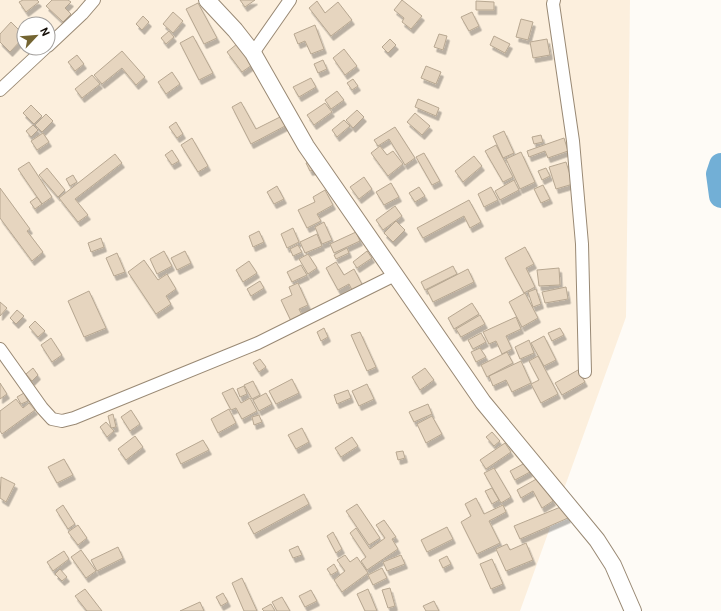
<svg xmlns="http://www.w3.org/2000/svg" width="721" height="611" font-family="Roboto,sans-serif">
<style>
.built{fill:#fcefdd;fill-rule:evenodd}
.lines{fill:none;stroke-linecap:round;stroke-linejoin:round}
.river{stroke:#72afd6;stroke-width:24}
.building{fill:#e6d5bf;stroke:#b7a791;filter:url(#shadow)}
.street-casing{stroke:#998974;stroke-width:14}
.secondary-casing{stroke:#998974;stroke-width:18}
.street{stroke:#fff;stroke-width:12}
.secondary{stroke:#fff;stroke-width:16}
</style>
<defs>
<filter id="shadow"><feDropShadow dx="2.5" dy="4.5" stdDeviation="0" flood-color="#0004"/></filter>
</defs>
<rect width="100%" height="100%" fill="#fefbf6"/>
<path class="built" d="M0,0H630L626,317L520,611H0ZM24,24H48V48H24Z"/>
<g class="lines">
<path class="river" d="M721,165L718,174L721,196"/>
</g>
<path class="building" d="M23,0H37L39,2L26,12L19,2Z
M52,0H68L71,2L65,8L71,14L63,22L46,6Z
M240,0H255L245,7Z
M402,0L422,16L411,29L402,22L404,18L394,10Z
M317,1L325,13L338,2L352,20L331,36L309,8Z
M476,1L494,2V10H476Z
M198,3L217,38L204,44L186,9Z
M173,12L183,21L173,33L163,24Z
M472,12L479,26L469,31L461,17Z
M143,16L149,22L142,30L136,24Z
M521,19L533,22L528,40L516,37Z
M11,22L24,35V37L10,52L0,42V34Z
M315,25L324,49L311,54L305,41L298,44L294,34Z
M169,31L174,37L166,44L161,38Z
M439,34L447,36L443,50L434,47Z
M193,36L213,73L199,80L180,43Z
M494,36L510,44L505,53L490,45Z
M390,39L396,45L388,53L382,47Z
M547,39L550,55L533,58L530,42Z
M237,44L252,65L242,72L227,52Z
M344,49L357,66L345,75L333,58Z
M122,51L145,77L136,85L122,68L102,84L94,75Z
M77,55L84,64L75,71L68,62Z
M323,60L327,69L318,73L314,64Z
M426,66L441,72L436,84L421,78Z
M172,72L180,84L166,94L158,82Z
M92,75L100,84L82,98L75,89Z
M311,78L316,87L299,97L293,87Z
M353,79L358,86L352,90L347,83Z
M337,91L344,100L331,109L325,100Z
M418,99L439,108L436,116L415,107Z
M241,102L256,129L282,116L287,125L251,144L232,107Z
M325,103L332,112L314,125L307,115Z
M31,105L42,116L34,124L23,113Z
M357,110L364,117L353,128L346,120Z
M415,113L430,126L422,135L407,122Z
M46,114L53,121L42,132L35,125Z
M344,120L350,126L337,137L332,130Z
M176,122L183,134L177,138L169,127Z
M33,125L38,130L31,137L26,131Z
M395,127L415,158L405,165L389,139L378,146L374,140Z
M504,131L514,153L503,158L493,136Z
M43,133L49,142L37,150L31,141Z
M541,135L543,142L534,144L532,137Z
M192,138L208,166L198,172L181,145Z
M564,138L568,151L548,158L545,151L529,157L527,151Z
M496,145L513,177L503,182L485,151Z
M380,146L387,155L393,151L403,164L388,176L371,153Z
M172,150L179,161L172,165L165,155Z
M521,152L535,182L520,189L506,159Z
M424,153L440,181L432,185L416,157Z
M115,154L122,163L75,199L88,215L78,222L59,198Z
M474,156L482,166L463,182L455,171Z
M313,160L317,169L310,171L306,163Z
M29,162L52,197L42,204L18,169Z
M566,162L573,184L556,189L549,167Z
M47,168L65,190L58,197L39,175Z
M546,168L550,176L542,180L538,171Z
M73,175L77,182L70,186L66,179Z
M364,177L372,189L359,199L350,187Z
M514,180L519,190L500,200L495,191Z
M391,183L399,197L384,205L376,192Z
M543,185L550,199L541,203L534,189Z
M277,186L284,199L274,204L267,192Z
M419,187L425,196L415,202L409,193Z
M491,187L498,200L484,207L478,194Z
M0,188L30,229L27,231L43,252L32,261L0,218Z
M325,190L333,205L317,214L321,221L307,228L298,210L315,202L313,197Z
M37,197L42,204L35,209L30,202Z
M469,200L481,222L470,228L464,216L423,238L417,228Z
M395,206L402,216L383,230L376,220Z
M396,221L405,230L393,242L384,233Z
M324,222L332,240L322,244L315,227Z
M293,228L299,242L287,248L281,234Z
M259,231L264,242L253,247L249,236Z
M356,232L360,241L334,253L330,244Z
M317,234L322,246L305,253L300,242Z
M101,238L104,247L91,252L88,243Z
M298,245L302,252L293,256L290,249Z
M525,247L534,264L526,268L535,287L524,293L505,258Z
M347,248L349,253L336,259L334,255Z
M164,251L172,266L157,274L150,259Z
M185,251L191,263L177,270L171,258Z
M367,251L372,258L357,268L353,262Z
M117,253L125,272L114,276L106,258Z
M308,254L317,268L308,274L299,259Z
M144,260L158,280L167,274L176,289L166,296L171,304L156,314L128,272Z
M249,261L257,273L243,282L236,270Z
M336,262L344,275L354,269L363,286L353,292L349,284L338,290L326,268Z
M301,265L307,275L292,282L287,272Z
M453,266L457,274L425,290L421,282Z
M559,268L560,285L539,286L537,270Z
M468,269L474,282L433,302L427,290Z
M260,281L264,288L251,296L247,289Z
M298,283L308,305L299,309L302,315L291,321L281,300L292,295L289,287Z
M566,287L568,299L545,303L542,292Z
M536,289L541,304L533,307L528,292Z
M89,291L106,328L84,337L68,301Z
M525,293L538,318L522,327L509,302Z
M0,302L7,308L0,316Z
M472,303L479,314L454,329L448,318Z
M17,310L24,316L16,324L10,318Z
M480,315L485,324L461,337L456,329Z
M516,317L521,329L506,336L512,349L502,354L496,341L489,344L483,332Z
M35,321L45,331L38,337L29,327Z
M324,328L328,337L321,341L317,332Z
M560,328L564,335L552,341L548,333Z
M360,332L376,367L367,371L351,335Z
M481,333L486,342L473,349L468,340Z
M544,336L556,360L544,366L531,343Z
M51,338L62,355L52,362L41,345Z
M529,340L534,353L520,359L515,347Z
M480,348L486,357L476,362L471,352Z
M507,352L513,363L487,377L481,365Z
M538,356L558,394L541,403L531,384L539,380L529,361Z
M260,359L266,367L259,372L253,363Z
M521,361L531,383L512,392L506,380L493,386L489,376Z
M33,368L38,375L32,381L26,374Z
M425,368L434,380L420,390L412,377Z
M578,370L585,382L562,395L555,383Z
M292,379L299,393L276,404L269,391Z
M253,381L260,395L252,399L244,385Z
M0,383L7,394L0,399Z
M367,384L374,399L359,406L352,391Z
M244,386L247,394L240,397L237,389Z
M233,388L241,403L250,398L257,411L242,419L236,408L231,410L222,393Z
M348,390L351,398L337,404L334,395Z
M24,393L28,401L21,404L17,397Z
M266,393L272,404L259,411L253,400Z
M16,399L23,408L29,403L35,410L2,434L0,431V411Z
M428,404L432,414L414,422L409,412Z
M229,409L236,423L218,433L211,419Z
M131,410L140,424L130,431L121,417Z
M113,414L116,427L111,428L108,416Z
M259,415L262,422L254,425L252,417Z
M432,416L442,434L426,443L417,424Z
M106,422L114,431L107,437L100,427Z
M302,428L309,442L296,449L288,435Z
M492,432L500,441L494,446L486,437Z
M135,436L143,447L126,460L118,449Z
M352,437L358,446L341,457L335,448Z
M203,440L209,450L181,464L176,454Z
M505,443L511,452L486,469L480,460Z
M403,451L405,458L398,460L396,452Z
M64,459L73,475L57,483L48,467Z
M525,463L530,472L515,480L510,471Z
M494,468L511,497L501,503L484,473Z
M1,477L15,484L6,502L0,498Z
M540,477L553,501L542,508L533,491L521,498L517,490Z
M492,488L499,500L492,504L485,491Z
M304,494L309,504L254,534L248,523Z
M476,498L484,514L503,505L506,512L489,521L500,543L477,554L461,522L471,516L465,504Z
M357,504L380,538L369,545L346,511Z
M63,505L75,524L68,529L56,510Z
M563,506L568,518L520,539L514,526Z
M384,520L396,537L392,539L398,549L367,570L361,561L366,557L350,533L356,528L370,549L385,538L376,525Z
M78,525L87,538L78,545L68,532Z
M447,527L453,539L427,552L421,540Z
M333,532L342,549L336,553L327,536Z
M526,543L533,560L506,571L496,549L507,544L510,550Z
M298,546L302,555L293,558L289,550Z
M118,547L123,558L97,571L91,560Z
M81,550L96,571L86,578L71,557Z
M64,551L69,559L53,571L47,562Z
M345,555L350,562L357,557L368,573L342,592L334,580L345,571L337,560Z
M401,555L405,564L387,571L383,562Z
M447,556L451,564L443,568L439,560Z
M492,559L503,584L491,589L480,564Z
M334,564L338,571L331,575L327,569Z
M382,568L387,578L373,585L368,575Z
M60,569L67,577L62,581L55,574Z
M242,578L257,611H244L232,583Z
M390,588L395,606L388,608L382,590Z
M85,589L102,611H87L75,596Z
M368,589L377,611H365L357,594Z
M311,590L317,601L305,607L299,596Z
M223,593L228,602L221,606L216,597Z
M282,597L290,611H277L272,602Z
M434,601L439,611H426L423,606Z
M200,602L204,611H180Z
M271,604L275,611H264L262,609Z"/>
<g class="lines">
<g class="street-casing">
<path id="street" d="M554,0L553,4L573,141L582,244L585,372
M48,46L82,14L94,0
M253,53L290,0
M0,90L45,48
M0,349L42,408L52,419L62,421L74,418L258,343L395,275"/>
</g>
<g class="secondary-casing">
<path id="secondary" d="M207,0L235,30L253,53L306,146L483,402L597,540L613,565L633,611"/>
</g>
<use href="#street" class="street"/>
<use href="#secondary" class="secondary"/>
</g>
<g transform="translate(36 36) rotate(64)"><circle r="19" fill="#ffffff" stroke="#a19e9b"/>
<path d="M0-3L7 15L0 10L-7 15Z" fill="#746532"/>
<text y="-6" font-size="11" font-weight="bold" text-anchor="middle" fill="#130d06">N</text>
</g>
</svg>
